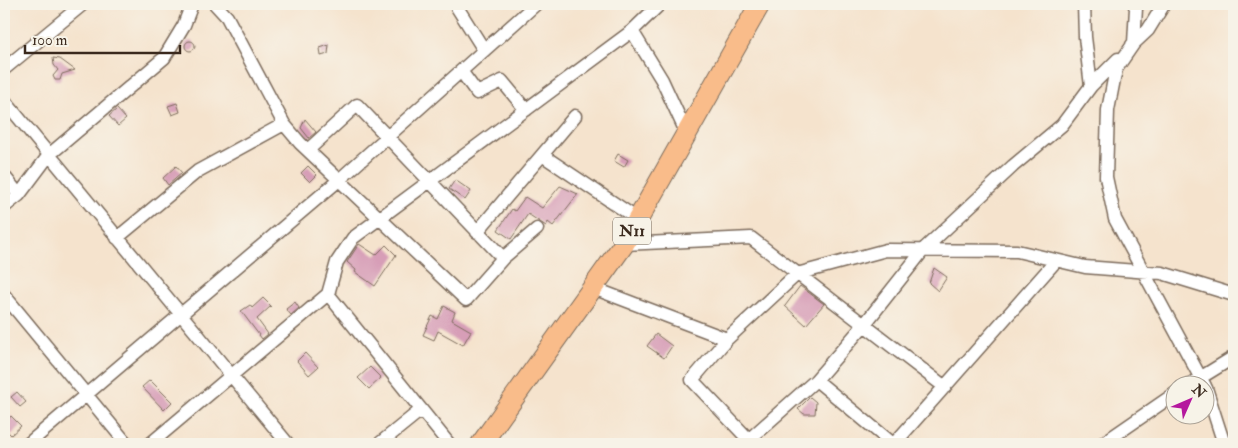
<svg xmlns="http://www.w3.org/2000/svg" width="1238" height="448" font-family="'IM FELL Double Pica',serif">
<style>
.building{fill:#d79eb7}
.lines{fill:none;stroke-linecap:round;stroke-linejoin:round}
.minor-casing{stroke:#7c6b5b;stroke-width:15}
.primary-casing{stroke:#7c6b5b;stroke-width:22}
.minor{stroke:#fff;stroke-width:12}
.primary{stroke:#f9bc8a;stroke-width:20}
.labels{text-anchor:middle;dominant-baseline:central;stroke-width:4.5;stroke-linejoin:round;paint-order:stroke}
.shield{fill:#f7f3e8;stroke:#73665b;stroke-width:1}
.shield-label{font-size:16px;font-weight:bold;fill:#3b2a1e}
</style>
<rect width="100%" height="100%" fill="#f7f3e8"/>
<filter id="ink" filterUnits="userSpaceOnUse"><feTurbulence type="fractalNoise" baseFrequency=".02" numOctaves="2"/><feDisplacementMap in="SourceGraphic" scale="10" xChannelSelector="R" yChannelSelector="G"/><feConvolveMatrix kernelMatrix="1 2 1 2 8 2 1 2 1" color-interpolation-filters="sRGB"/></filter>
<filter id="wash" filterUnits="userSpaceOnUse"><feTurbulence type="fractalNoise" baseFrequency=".0096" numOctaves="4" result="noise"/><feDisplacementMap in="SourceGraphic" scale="20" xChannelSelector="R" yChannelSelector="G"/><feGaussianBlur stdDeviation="1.12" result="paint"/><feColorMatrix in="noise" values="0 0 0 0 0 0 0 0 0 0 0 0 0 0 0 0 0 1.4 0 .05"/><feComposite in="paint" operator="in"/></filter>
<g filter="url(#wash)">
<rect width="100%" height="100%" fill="#f5e3cd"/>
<g id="blocks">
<path class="building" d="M185 46a5 5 0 1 1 10 0a5 5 0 1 1-10 0Z
M329,45L328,54L321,56L320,48Z
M53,58L60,59L75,70L62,74L60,80H55L53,76L58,70L54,65Z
M177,103L180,112L172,115L168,106Z
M117,109L126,119L118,126L109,116Z
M305,119L316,132L309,138L301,128Z
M618,154L628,160L624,167L614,161Z
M176,166L182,173L168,185L163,178Z
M308,166L317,175L310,182L301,173Z
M455,180L471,191L465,200L449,189Z
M560,186L578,194L553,226L548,222L546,226L528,214L511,239L498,230L512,209L515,211L525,197L542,208Z
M359,244L376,255L386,245L396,255L375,286L355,272L356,270L347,262Z
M934,268L947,277L938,291L929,283Z
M800,286L824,304L806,325L785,306Z
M263,298L271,306L257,319L268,334L262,339L241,311L250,305L252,308Z
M295,302L299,308L291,315L286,309Z
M444,306L455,312L452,320L471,331L463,345L438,331L434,340L423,335L432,316L438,319Z
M656,334L672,346L664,358L647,346Z
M305,353L318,367L309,375L297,361Z
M370,367L381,378L369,389L358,378Z
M150,380L172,402L164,410L142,387Z
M17,392L26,402L20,407L11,397Z
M810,397L816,402L815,414H804L798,409Z
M11,416L21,426L11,435L4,428V424Z"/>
</g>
</g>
<g filter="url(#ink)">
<use href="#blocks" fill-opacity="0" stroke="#7c6b5b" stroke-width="1"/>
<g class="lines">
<g class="minor-casing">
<path id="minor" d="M215,4L227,17L284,124L300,143L466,300L503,258L537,229
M455,4L484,50
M1134,4L1136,8L1134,43L1116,69L1108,110L1106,177L1115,219L1205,386
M632,31L662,80L687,134
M1132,45L1148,30L1164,4
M4,69L83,4
M461,71L477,93L502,81L526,110
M1091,86L1118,59
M4,100L288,444
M308,150L357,105L503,258
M542,155L639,220
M4,176L19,195
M4,207L19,195L49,155L164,58L184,25L192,4
M477,232L575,116
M117,238L198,171L284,124
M624,244L751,238L945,387
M593,288L727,339
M328,294L449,444
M4,295L127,444
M816,380L893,444
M1187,386L1234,357
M1206,388L1224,444
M28,444L339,180L536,4
M150,444L328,294L337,262L353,238L632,31L660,4
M379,444L421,410
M744,444L816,380L864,325L924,249L1013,166L1062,125L1091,86L1085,37L1084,4
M753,444L692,380L727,339L797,274L886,250L1017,251L1085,267L1162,273L1234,295
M894,444L1055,262
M1102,444L1176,393"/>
</g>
<g class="primary-casing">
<path id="primary" d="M481,444L624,244L760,4"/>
</g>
<use href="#minor" class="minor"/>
<use href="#primary" class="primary"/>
</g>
</g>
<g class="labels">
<rect class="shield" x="613" y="217.5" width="38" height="27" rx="4"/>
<g class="shield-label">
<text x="632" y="231">N11</text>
</g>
</g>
<rect width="1238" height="448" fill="none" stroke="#f7f3e8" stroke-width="20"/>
<g transform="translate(1190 400) rotate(45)"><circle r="24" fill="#f7f3e8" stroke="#aca397"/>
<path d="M0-4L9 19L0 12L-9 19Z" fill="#b5179e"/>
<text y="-8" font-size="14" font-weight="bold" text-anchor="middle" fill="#3b2a1e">N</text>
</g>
<path d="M25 45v8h155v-8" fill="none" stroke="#3b2a1e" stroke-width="2.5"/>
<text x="32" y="45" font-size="15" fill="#3b2a1e" stroke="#f7f3e8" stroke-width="4" paint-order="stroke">100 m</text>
</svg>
